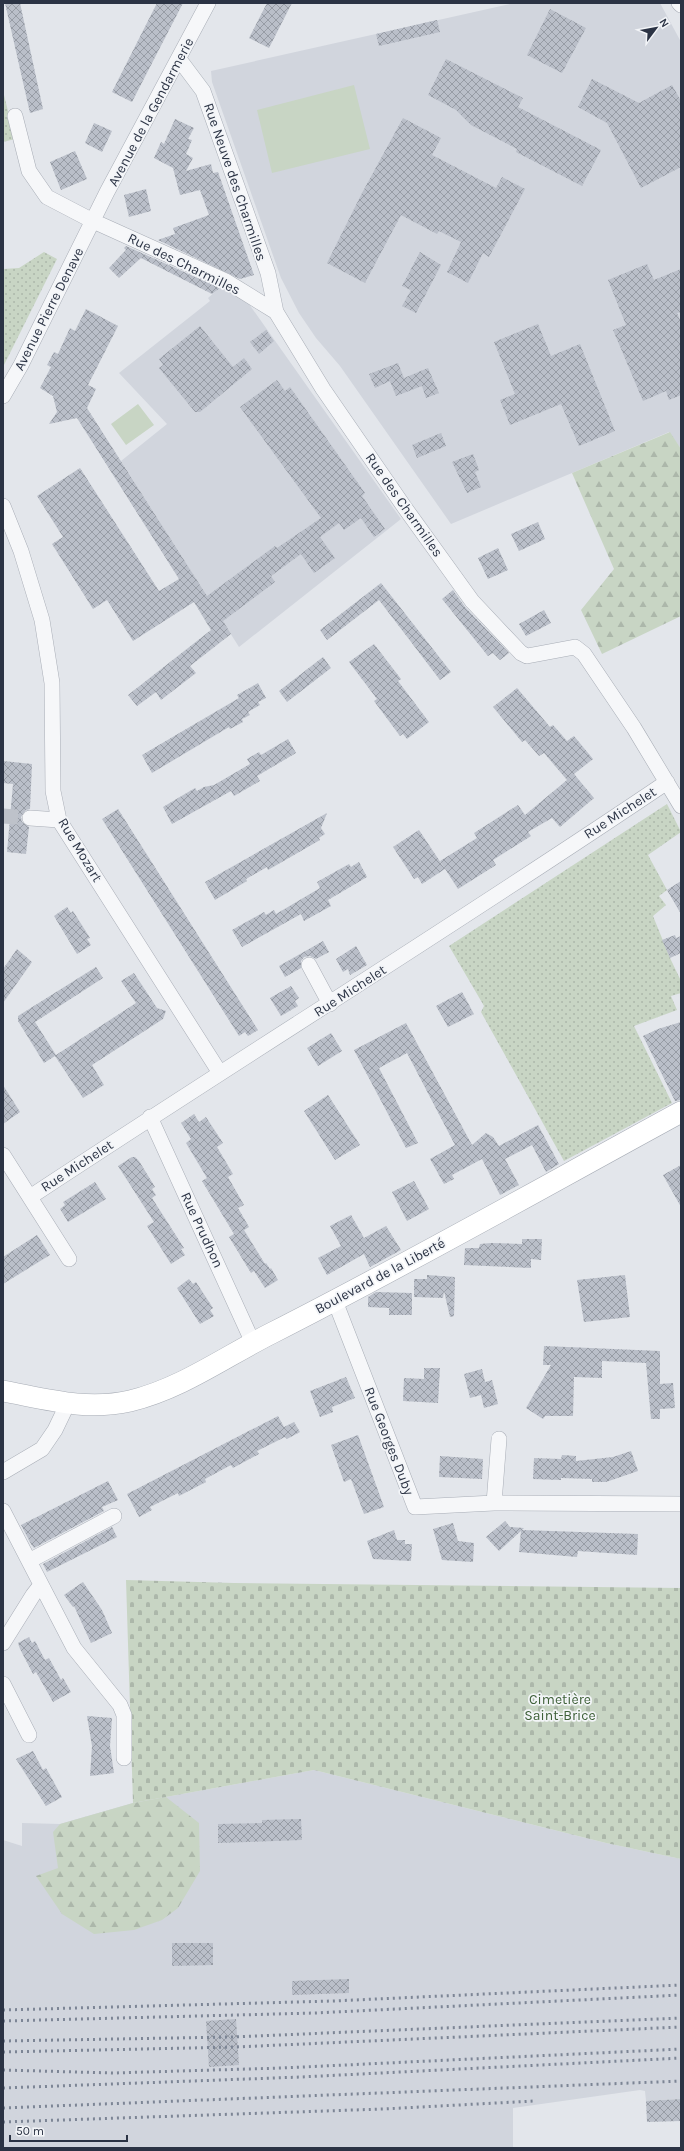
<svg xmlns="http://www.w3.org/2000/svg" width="684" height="2151" font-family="Karla,sans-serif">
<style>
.built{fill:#d1d5dd}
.grass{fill:url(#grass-dots)}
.forest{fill:url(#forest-firs)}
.cemetery{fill:url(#cemetery-stones)}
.pitch{fill:#c8d5c4}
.building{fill:url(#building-cross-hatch)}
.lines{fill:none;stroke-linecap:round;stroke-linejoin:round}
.street-tunnel{stroke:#bec2ca;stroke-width:15;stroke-dasharray:15 8;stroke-linecap:butt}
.street-casing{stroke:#a8adb6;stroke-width:16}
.secondary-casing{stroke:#a8adb6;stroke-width:22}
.street{stroke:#f6f7f9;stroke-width:15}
.secondary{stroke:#fff;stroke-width:21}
.rail{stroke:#7c8595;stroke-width:3;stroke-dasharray:2 4;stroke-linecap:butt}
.labels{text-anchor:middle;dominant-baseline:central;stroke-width:3.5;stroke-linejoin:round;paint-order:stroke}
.street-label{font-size:14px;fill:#2b3344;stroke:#f3f5f8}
.park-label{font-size:14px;fill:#3e6038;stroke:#f3f5f8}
</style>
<defs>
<pattern id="grass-dots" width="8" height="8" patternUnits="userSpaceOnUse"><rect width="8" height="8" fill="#c8d5c4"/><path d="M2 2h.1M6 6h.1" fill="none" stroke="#acb7aa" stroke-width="1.8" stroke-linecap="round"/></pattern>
<pattern id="forest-firs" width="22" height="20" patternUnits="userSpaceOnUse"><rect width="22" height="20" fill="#c8d5c4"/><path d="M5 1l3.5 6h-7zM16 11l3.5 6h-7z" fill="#acb7aa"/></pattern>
<pattern id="cemetery-stones" width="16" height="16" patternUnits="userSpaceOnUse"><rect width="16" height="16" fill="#c8d5c4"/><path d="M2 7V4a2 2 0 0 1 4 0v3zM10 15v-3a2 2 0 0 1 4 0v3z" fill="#acb7aa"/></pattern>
<pattern id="building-cross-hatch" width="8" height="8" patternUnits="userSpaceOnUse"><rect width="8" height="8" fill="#babfc9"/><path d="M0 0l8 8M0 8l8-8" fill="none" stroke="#979ca5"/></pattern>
</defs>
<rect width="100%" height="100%" fill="#e3e6eb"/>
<path class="built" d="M514,3H660L681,42V449L669,432L451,524L340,366L316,338L299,313L281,278L212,82L211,71Z
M223,285L249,304L401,519L239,647L121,461L167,424L119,373L210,301L208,298Z
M314,1770L606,1843L681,1859V2099L646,2101L645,2091L640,2090L513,2108V2148H3V1840L22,1846V1823L60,1824L133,1803Z"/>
<path class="grass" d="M3,91L15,139L3,142Z
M44,252L57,259L3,367V269L19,268Z
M667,804L681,832L648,855L667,890L659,896L666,905L653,916L670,958L681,981V993L671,996L677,1010L634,1026L672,1103L564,1161L481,1012L484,1006L449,946Z"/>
<path class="forest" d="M670,432L681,449V616L602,654L581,610L614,569L572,473Z
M166,1797L199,1823L200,1871L178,1908L162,1920L134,1930L94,1934L62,1914L36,1876L58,1868L53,1832L60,1824L133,1803Z"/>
<path class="cemetery" d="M126,1580L234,1583L681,1588V1859L606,1843L314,1770L133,1803Z"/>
<path class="pitch" d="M354,85L370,149L272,173L257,110Z
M138,404L154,425L126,445L111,424Z"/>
<path class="building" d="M5,3H20L43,109L30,113Z
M157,3H183L132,102L112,92Z
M267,3H292L269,48L249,38Z
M550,9L586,28L562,73L527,55Z
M437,20L440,32L379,46L376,34Z
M446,59L523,98L518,107L601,150L582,186L516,152L517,149L471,125L456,110L428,95Z
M592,79L639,103L672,85L681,101V167L641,188L607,123L578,107Z
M403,118L441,138L432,155L496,188L502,177L525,189L489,257L483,253L468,283L447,272L461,242L439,231L437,234L401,215L365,283L327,263L362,193Z
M175,119L194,128L188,139L192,140L186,154L193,158L186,171L211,164L213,173L218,172L254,275L240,279L158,240L175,234L173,228L209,215L200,190L180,195L173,168L154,158L161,142L164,144Z
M94,123L112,131L102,152L85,143Z
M75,151L87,179L61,190L50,162Z
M146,189L151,211L129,217L124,195Z
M126,246L220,288L212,294L141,258L119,278L109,268L126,250L124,248Z
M420,252L441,265L416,313L402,306L411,290L402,286Z
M647,264L654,280L681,269V312L677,313L681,322V395L669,400L666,391L643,401L613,330L626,325L608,280Z
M86,309L118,326L88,385L96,389L87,408L207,596L275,546L277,548L321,518L240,407L277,380L285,391L290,387L365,493L362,496L385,529L374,537L361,518L344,530L339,523L320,537L335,558L314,573L301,554L271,576L275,582L223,621L231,634L190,666L196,673L161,700L156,692L137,706L128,695L211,630L194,602L133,641L107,600L93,609L52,544L63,537L37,496L80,468L159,591L179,579L77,418L49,424L57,412L53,396L40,388L51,367L47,365L54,352L58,354L70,328L75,331Z
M538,324L551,356L580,344L615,431L579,446L561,404L510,425L500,400L515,394L494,342Z
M200,326L233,367L244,358L252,369L200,412H195L159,368L163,365L159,359Z
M266,330L274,341L259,354L250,342Z
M398,363L404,378L428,368L439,393L426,398L422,386L396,396L390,381L375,388L369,374Z
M441,433L446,446L417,458L412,445Z
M473,454L479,470L475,472L481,487L467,493L452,462Z
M538,522L545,539L519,551L511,534Z
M498,548L508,570L488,579L478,558Z
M381,583L451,672L440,680L379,600L327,640L320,630Z
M453,590L465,607L509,653L500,660L493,653L488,656L442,599Z
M544,610L551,623L526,636L519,624Z
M374,644L401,679L398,681L429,722L407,739L403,734L400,736L374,701L377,699L349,662Z
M323,657L331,668L287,702L279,691Z
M258,683L266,698L258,702L260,705L248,712L250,715L242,719L243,722L230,729L229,727L152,773L142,755L239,698L237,695Z
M517,688L550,727L553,725L567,741L574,736L593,759L574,774L594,798L560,827L552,818L528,832L531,836L493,860L496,865L458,889L440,861L477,838L474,833L518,805L525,815L567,780L544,753L539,756L525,740L522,742L493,707Z
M288,739L296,753L257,776L260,781L234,796L231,791L172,824L163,807L195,788L197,791L204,787L214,785L250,764L247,759L259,752L261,755Z
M3,761L32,764L30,809L26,810L21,817L22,822L29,827L26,854L7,852L13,784L3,783Z
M118,809L258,1030L248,1036L245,1032L239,1036L102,819Z
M327,813L321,828L325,834L319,838L320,840L268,870L267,867L246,879L247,881L215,900L205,882Z
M419,830L445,869L422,884L418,877L414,879L393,847Z
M359,862L367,877L328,900L331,906L304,921L301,914L242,947L232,930L264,912L266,915L274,910L276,914L320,888L317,882L349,864L351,867Z
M681,881V914L667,890Z
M67,907L71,913L73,911L90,938L87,939L91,945L77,954L54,916Z
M675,935L676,938L681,936V953L670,958L662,940Z
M323,941L329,952L316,959L310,956L304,957L301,961V968L285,977L279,966Z
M356,946L367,965L350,975L348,969L343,972L336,959Z
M17,949L32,962L3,1003V969Z
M96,967L103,978L35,1022L56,1055L136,1003L121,981L134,973L157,1008L166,1011L163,1019L92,1065L104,1085L83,1098L55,1056L44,1063L18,1021V1016Z
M291,986L299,998L295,1001L298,1006L281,1016L270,998Z
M462,992L474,1014L448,1027L436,1006Z
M681,1022V1100L675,1101L643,1036L658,1029Z
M406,1023L472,1145L486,1133L493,1137L499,1146L538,1125L559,1164L546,1172L532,1145L505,1159L519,1185L500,1195L482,1159L452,1175L454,1179L444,1184L430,1159L455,1145L407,1053L379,1068L418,1143L406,1148L354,1050Z
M331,1033L342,1051L318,1066L307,1048Z
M3,1085L20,1112L3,1124Z
M328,1095L360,1145L335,1160L304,1111Z
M194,1114L199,1122L206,1117L223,1143L217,1147L233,1174L228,1177L244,1205L238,1208L249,1227L244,1230L265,1264L266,1263L270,1269L271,1268L278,1280L265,1288L254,1271L251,1273L229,1237L234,1234L202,1181L207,1178L186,1143L191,1139L181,1123Z
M132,1157H135L139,1161L155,1187L152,1189L156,1195L152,1198L184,1248L181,1249L185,1255L171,1264L147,1226L154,1222L118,1166Z
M681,1165V1207L663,1175Z
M414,1181L429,1209L407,1221L392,1192Z
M95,1182L106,1199L68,1222L60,1209L65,1205L63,1202Z
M351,1215L364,1238L386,1226L401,1250L370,1267L364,1254L327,1275L318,1258L341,1246L330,1226Z
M37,1235L50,1255L3,1284V1257Z
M522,1239H542L541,1260L531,1259V1268L464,1265L465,1248H479L480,1244L491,1243L522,1244Z
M427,1275L455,1277L454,1316L450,1317L444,1291L443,1298L414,1297V1279H427Z
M625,1275L630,1317L584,1322L577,1280Z
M189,1279L193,1284L196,1282L213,1308L210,1310L214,1316L200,1324L177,1288Z
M376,1292L412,1293V1315H389V1308L368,1307V1297Z
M544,1346L660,1351V1384L673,1383L675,1408L660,1409V1419H651L646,1363L602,1361V1378L574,1377L573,1416H545L543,1419L526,1408L551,1365H543Z
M424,1368H440L438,1403L403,1401L404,1378L424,1379Z
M482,1369L485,1382L492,1380L498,1404L484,1408L481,1395L470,1398L464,1374Z
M346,1377L355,1398L332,1407L333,1412L320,1417L310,1391Z
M278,1416L284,1427L294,1422L300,1432L287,1439L285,1437L257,1451L259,1454L233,1468L231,1465L205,1479L206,1482L179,1496L178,1493L150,1507L152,1510L139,1517L127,1494Z
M358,1435L384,1507L364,1514L351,1479L344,1482L331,1445Z
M631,1451L638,1471L606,1482H592V1479L561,1478V1480L533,1479L534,1458L561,1459L562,1455L576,1456V1461L613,1457Z
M440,1456L483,1459L482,1479L439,1477Z
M108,1481L118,1500L102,1507L104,1511L34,1548L31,1544L21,1525Z
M505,1521L510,1527L524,1528L522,1530L638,1534L637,1555L578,1551L577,1557L519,1552L521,1531L499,1551L486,1537Z
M453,1523L458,1541L474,1543L473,1562L442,1560L433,1529Z
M112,1527L117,1537L47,1572L43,1564Z
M394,1530L397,1540H405V1544H412L411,1561L373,1559L367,1541Z
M83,1582L102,1610L112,1633L91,1643L74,1606L73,1607L64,1595Z
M29,1637L32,1643L35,1641L45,1660L49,1658L61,1680L63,1678L71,1692L53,1702L36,1672L33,1674L20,1649L18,1643Z
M87,1716L112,1718L110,1746L114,1773L90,1776L92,1746Z
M33,1751L43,1770L46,1768L62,1797L46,1806L16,1759Z
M301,1819L302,1840L218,1843V1824L262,1823V1820Z
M172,1943H213V1965L172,1966Z
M349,1979V1993L292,1995V1981Z
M236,2019L239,2065L209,2067L206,2021Z
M681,2099V2121L647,2122L646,2101Z"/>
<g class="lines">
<path class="street-tunnel" d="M3,816L30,818"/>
<g class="street-casing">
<path id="street" d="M679,3L681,5
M179,59L203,91L268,273L276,312
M15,116L29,171L47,197L93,221L226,281L276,312L323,389L405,508L472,601L521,653L527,656L575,647L584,654L634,728L681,806
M3,396L21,365L107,192L208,3
M3,506L21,551L42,620L52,683L53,791L59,820L220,1073
M30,818L59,820
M309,965L330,1004
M150,1117L253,1343
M3,1155L69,1259
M30,1197C242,1057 457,924 667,782
M335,1301L415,1507L494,1503L681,1504
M3,1472L42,1449L55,1430L67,1405
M494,1503L499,1439
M3,1511L74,1648L120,1705L124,1715V1758
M29,1561L114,1516
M3,1643L33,1595L40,1586
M3,1684L29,1735"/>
</g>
<g class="secondary-casing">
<path id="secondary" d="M3,1391C46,1399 86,1411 130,1401C181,1389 226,1356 272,1333C410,1263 545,1186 681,1112"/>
</g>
<use href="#street" class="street"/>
<use href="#secondary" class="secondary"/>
<path class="rail" d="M3,2010L333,2001L681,1985
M3,2021L315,2013L681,1995
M3,2041L231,2037L681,2018
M3,2052L236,2047L681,2027
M3,2070L113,2073L282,2068L681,2049
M3,2088L301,2077L681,2058
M3,2108L681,2081
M3,2122L383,2109L534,2101"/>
</g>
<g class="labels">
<g class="street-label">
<text transform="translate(151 112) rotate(-62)">Avenue de la Gendarmerie</text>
<text transform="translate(235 182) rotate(71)">Rue Neuve des Charmilles</text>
<text transform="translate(184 264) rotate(26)">Rue des Charmilles</text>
<text transform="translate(49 309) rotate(-63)">Avenue Pierre Denave</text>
<text transform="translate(404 505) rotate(55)">Rue des Charmilles</text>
<text transform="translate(620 813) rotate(-33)">Rue Michelet</text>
<text transform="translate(80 850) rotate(59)">Rue Mozart</text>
<text transform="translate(350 991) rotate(-33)">Rue Michelet</text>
<text transform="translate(77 1166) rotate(-33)">Rue Michelet</text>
<text transform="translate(202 1230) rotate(65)">Rue Prudhon</text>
<text transform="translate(380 1276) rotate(-28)">Boulevard de la Liberté</text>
<text transform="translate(389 1441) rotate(69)">Rue Georges Duby</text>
</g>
<g class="park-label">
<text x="560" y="1699">Cimetière<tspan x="560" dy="16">Saint-Brice</tspan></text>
</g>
</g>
<rect width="684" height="2151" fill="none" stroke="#2b3344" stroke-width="8"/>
<g transform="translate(656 28) rotate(58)" stroke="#f3f5f8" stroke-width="3" paint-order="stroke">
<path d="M0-3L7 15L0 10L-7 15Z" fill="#2b3344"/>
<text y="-6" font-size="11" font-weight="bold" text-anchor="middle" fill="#2b3344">N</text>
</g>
<path d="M10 2135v6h117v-6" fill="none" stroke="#2b3344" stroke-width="2"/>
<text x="16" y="2135" font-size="12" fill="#2b3344" stroke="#f3f5f8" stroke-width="3" paint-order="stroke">50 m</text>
</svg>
